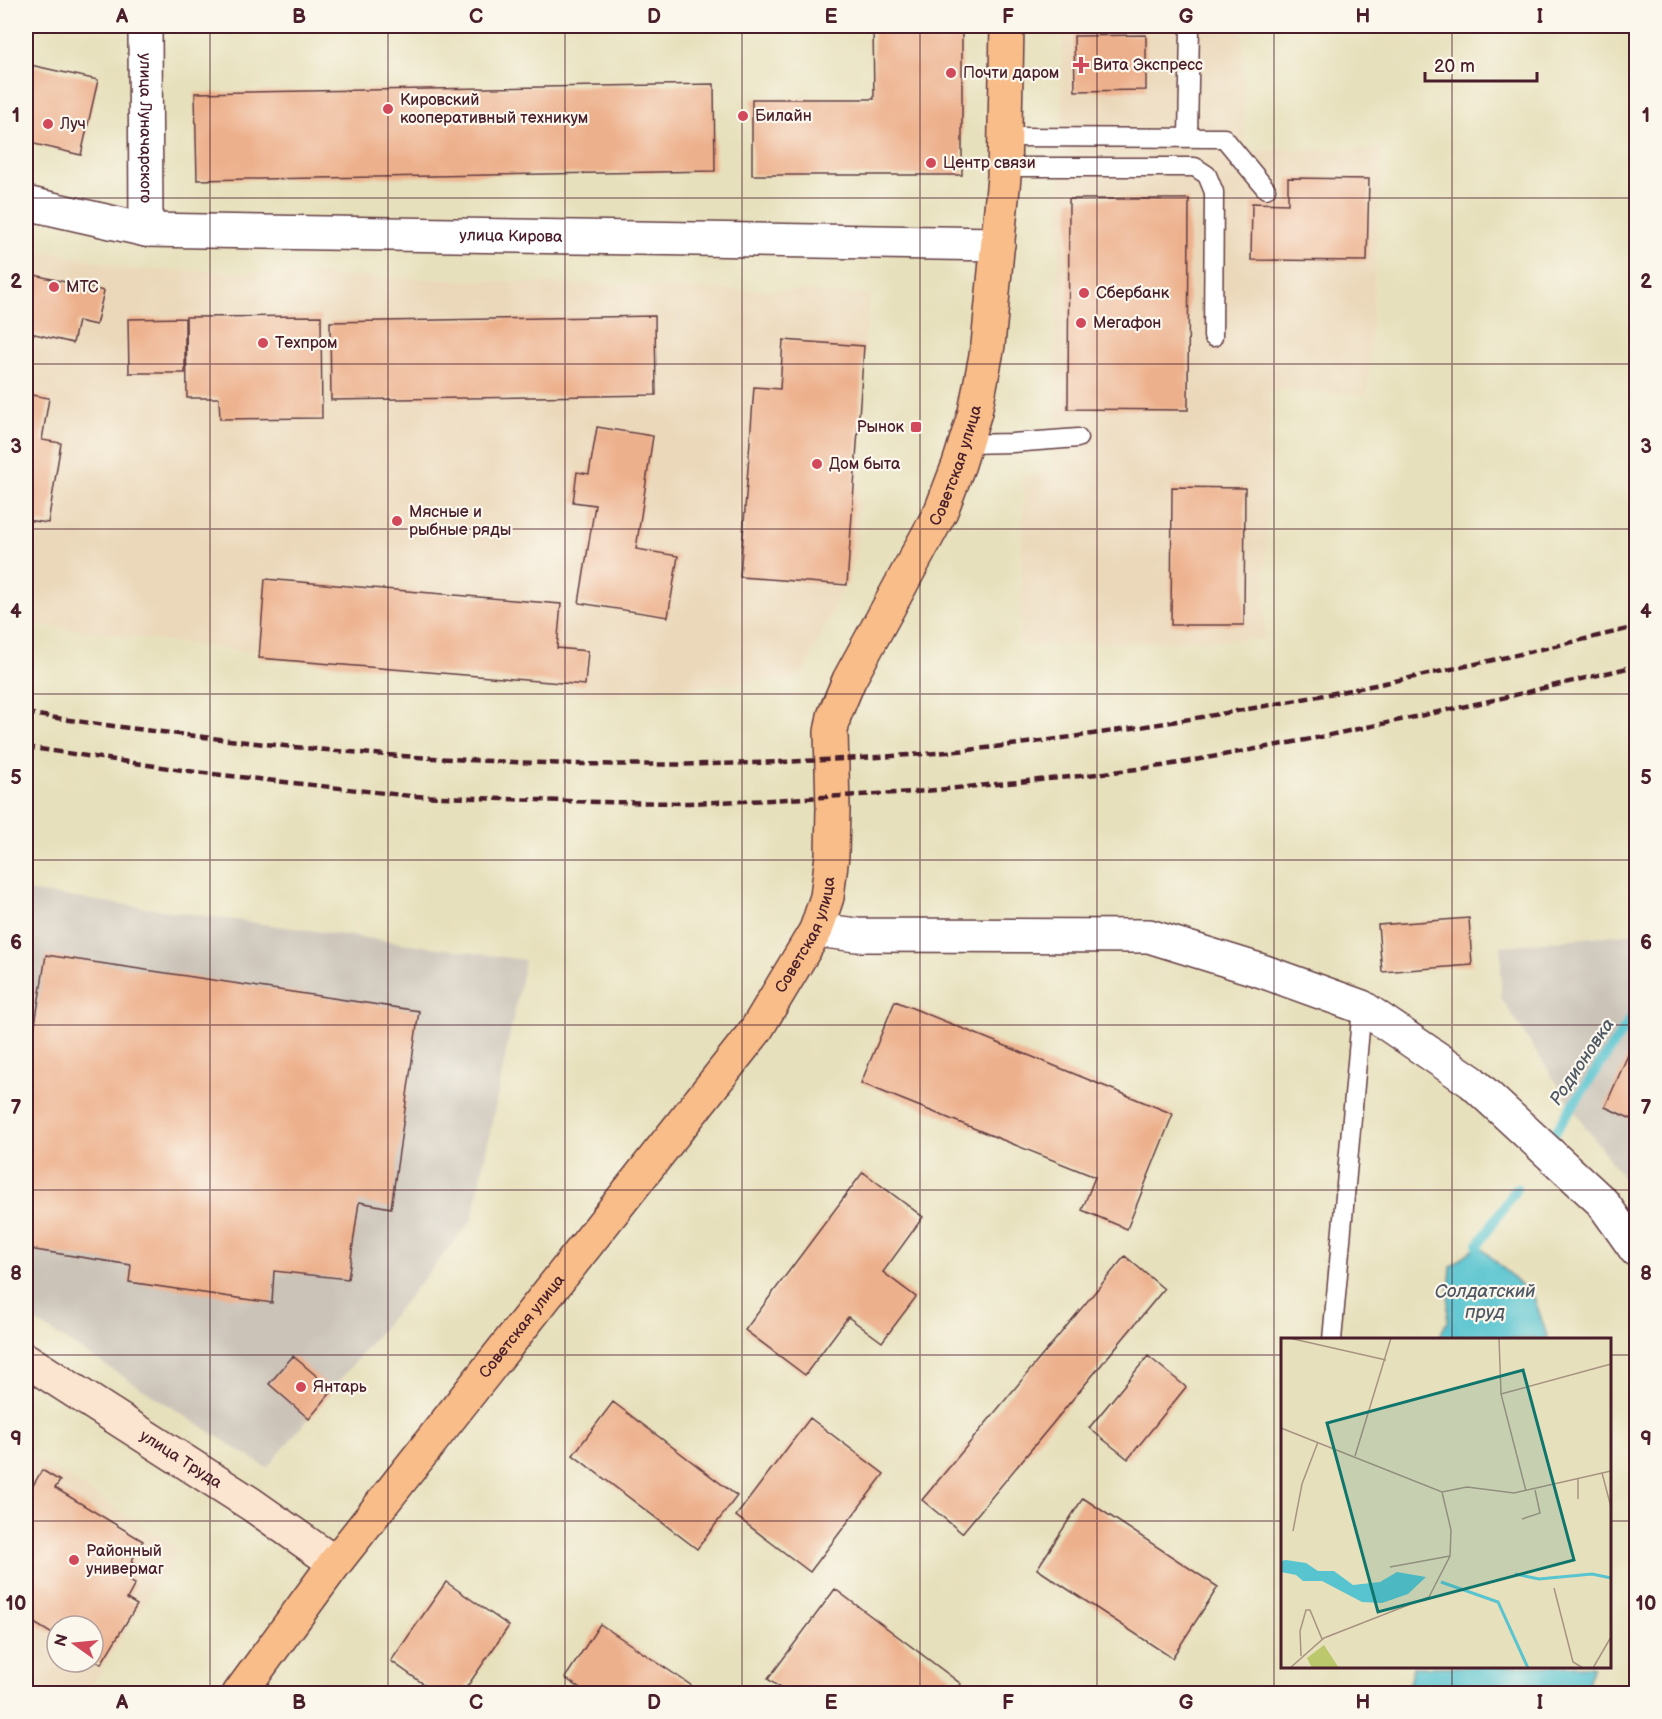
<svg xmlns="http://www.w3.org/2000/svg" width="1662" height="1719" font-family="'Balsamiq Sans',sans-serif">
<style>
.built{fill:#ebd8ba;fill-rule:evenodd}
.industrial{fill:#cbc3b8}
.water{fill:#58c4d0;stroke:#51727e;stroke-width:1.5}
.lines{fill:none;stroke-linecap:round;stroke-linejoin:round}
.stream{stroke:#58c4d0;stroke-width:10}
.building{fill:#edb08c}
.lane-casing{stroke:#623c41;stroke-width:21}
.street-casing{stroke:#623c41;stroke-width:36}
.secondary-casing{stroke:#623c41;stroke-width:36}
.primary-casing{stroke:#623c41;stroke-width:36}
.lane{stroke:#fff;stroke-width:18}
.street{stroke:#fff;stroke-width:33}
.secondary{stroke:#fce5d0;stroke-width:33}
.primary{stroke:#f8bd89;stroke-width:33}
.rail{stroke:#4a1f2b;stroke-width:4.5;stroke-dasharray:9 4.5;stroke-linecap:butt}
.grid{fill:none;stroke:#4a1f2b;stroke-width:1.5;stroke-opacity:0.55}
.poi-dot{fill:#d1495b;stroke:#fbf7ec;stroke-width:2}
.labels{text-anchor:middle;dominant-baseline:central;stroke-width:4.5;stroke-linejoin:round;paint-order:stroke}
.poi-label{font-size:16px;fill:#4a1f2b;stroke:#fbf7ec;text-anchor:start}
.street-label{font-size:16px;fill:#4a1f2b;stroke:#fbf7ec}
.water-label{font-size:18px;font-style:italic;fill:#4f5965;stroke:#fbf7ec}
.inset-river{fill:none;stroke:#58c4d0;stroke-width:3}
.inset-road{fill:none;stroke:#a89382;stroke-width:1.5}
.view{fill:#0f766e;fill-opacity:0.15;stroke:#0f766e;stroke-width:3}
.inset-edge{fill:none;stroke:#4a1f2b;stroke-width:3}
.neatline{fill:none;stroke:#4a1f2b;stroke-width:2}
.grid-label{font-size:20px;text-anchor:middle;font-weight:bold;fill:#4a1f2b}
</style>
<rect width="100%" height="100%" fill="#fbf7ec"/>
<filter id="ink" filterUnits="userSpaceOnUse"><feTurbulence type="fractalNoise" baseFrequency=".0167" numOctaves="2"/><feDisplacementMap in="SourceGraphic" scale="12" xChannelSelector="R" yChannelSelector="G"/><feConvolveMatrix kernelMatrix="1 2 1 2 8 2 1 2 1" color-interpolation-filters="sRGB"/></filter>
<filter id="wash" filterUnits="userSpaceOnUse"><feTurbulence type="fractalNoise" baseFrequency=".008" numOctaves="4" result="noise"/><feDisplacementMap in="SourceGraphic" scale="24" xChannelSelector="R" yChannelSelector="G"/><feGaussianBlur stdDeviation="1.35" result="paint"/><feColorMatrix in="noise" values="0 0 0 0 0 0 0 0 0 0 0 0 0 0 0 0 0 1.4 0 .05"/><feComposite in="paint" operator="in"/></filter>
<g filter="url(#wash)">
<rect width="100%" height="100%" fill="#e7e0bc"/>
<path class="built" d="M1063,26H1242L1245,150L1382,149L1367,395L1270,390L1264,639L1020,645L1024,475L1052,471L1061,177Z
M26,247L134,269L870,294L864,346L857,557L801,677L595,696L26,623Z
M26,1451L179,1549L86,1693H26ZM57,1626H93V1662H57Z"/>
<path class="industrial" d="M26,891L525,960L472,1220L267,1468L26,1315Z
M1636,933V1195L1587,1129L1501,998V946Z"/>
<path class="water" d="M1478,1245L1534,1297L1548,1339H1438L1447,1322L1451,1267Z
M1413,1667L1592,1666L1593,1667L1585,1693H1407Z"/>
<g class="lines">
<path class="stream" d="M1555,1132L1636,1011
M1478,1258V1245L1517,1188"/>
</g>
<g id="blocks">
<path class="building" d="M873,26H962V175H752V99H874Z
M1146,35V90L1075,91L1074,36Z
M26,64L98,80L81,155L26,142Z
M714,84L715,171L197,180L195,93Z
M1288,178L1369,179L1367,261L1251,260L1252,203L1288,204Z
M1069,199H1189L1188,410L1068,409Z
M26,273L104,291L96,325L78,321L73,343L26,332Z
M321,316L322,418L220,419L219,398H187L186,317Z
M655,316L656,395L331,400L330,322Z
M185,318V373H129L128,319Z
M783,340L864,346L847,585L740,577L754,387L780,389Z
M26,394L49,398L42,440L61,443L48,523L26,520Z
M597,427L653,436L636,549L678,556L668,617L579,603L595,505L573,502L577,472L589,474Z
M1172,487L1245,488L1244,625H1171Z
M265,579L561,604L557,648L588,651L585,685L259,658Z
M1469,918L1472,965L1382,972L1378,925Z
M46,955L419,1011L391,1208L359,1202L348,1279L274,1271L272,1303L129,1282L131,1265L35,1250L26,1242V1081Z
M895,1001L1173,1114L1127,1229L1082,1210L1095,1177L861,1083Z
M1632,1046L1636,1048V1121L1605,1107Z
M863,1172L923,1217L883,1272L916,1297L882,1342L848,1317L805,1375L745,1330Z
M1125,1256L1164,1289L962,1533L922,1500Z
M293,1356L333,1390L309,1419L269,1384Z
M1148,1356L1186,1387L1128,1459L1089,1428Z
M613,1402L737,1496L697,1549L573,1455Z
M810,1418L884,1474L810,1572L736,1516Z
M42,1470L60,1481L55,1488L143,1541L131,1562L138,1566L129,1581L135,1584L127,1599L137,1605L101,1664L93,1659V1626H57V1637L26,1618V1498Z
M1083,1498L1218,1587L1172,1658L1037,1569Z
M446,1582L509,1626L462,1694H438L391,1661Z
M835,1589L961,1684L955,1694H788L768,1679Z
M600,1624L704,1694H589L565,1678Z
M26,1685L39,1694H26Z"/>
</g>
</g>
<g filter="url(#ink)">
<use href="#blocks" fill-opacity="0" stroke="#623c41" stroke-width="1.5"/>
<g class="lines">
<g class="lane-casing">
<path id="lane" d="M1004,137L1224,138L1266,189
M1188,137L1190,26
M1004,167H1195L1207,175L1214,192L1213,337
M965,444L1012,443L1078,438
M1332,1340L1362,1007"/>
</g>
<g class="street-casing">
<g id="street">
<path id="s1" d="M145,26L146,230"/>
<path id="s2" d="M26,203L146,230L998,244"/>
<path d="M816,930L857,935L1149,936L1262,971L1362,1007L1472,1082L1602,1202L1636,1250"/>
</g>
</g>
<g class="secondary-casing">
<g id="secondary">
<path id="s3" d="M26,1360L251,1504L335,1563"/>
</g>
</g>
<g class="primary-casing">
<g id="primary">
<path id="s4" d="M239,1694L335,1563L756,1030L816,930L827,897L832,855L833,808L831,732L834,716L849,680L941,511L959,464L975,412L988,345L1004,177L1007,26"/>
</g>
</g>
<use href="#lane" class="lane"/>
<use href="#street" class="street"/>
<use href="#secondary" class="secondary"/>
<use href="#primary" class="primary"/>
<path class="rail" d="M26,713C84,723 144,730 204,737C409,762 616,771 823,760C880,757 938,754 994,747C1211,721 1424,678 1636,627
M26,747L196,772L411,796L599,802L689,803L771,800L915,792L1080,776L1162,766L1311,739L1485,702L1636,666"/>
</g>
</g>
<path class="grid" d="M210,26V1694M388,26V1694M565,26V1694M742,26V1694M920,26V1694M1097,26V1694M1274,26V1694M1452,26V1340M26,198H1636M26,364H1636M26,529H1636M26,694H1636M26,860H1636M26,1025H1636M26,1190H1636M26,1355H1282M1610,1355H1636M26,1521H1282M1610,1521H1636M1452,1666V1694"/>
<g class="poi-dot">
<path d="M1078 56h6v6h6v6h-6v6h-6v-6h-6v-6h6z"/>
<circle cx="951" cy="73" r="6"/>
<circle cx="388" cy="109" r="6"/>
<circle cx="743" cy="116" r="6"/>
<circle cx="48" cy="124" r="6"/>
<circle cx="931" cy="163" r="6"/>
<circle cx="54" cy="287" r="6"/>
<circle cx="1084" cy="293" r="6"/>
<circle cx="1081" cy="323" r="6"/>
<circle cx="263" cy="343" r="6"/>
<rect x="910" y="421" width="12" height="12" rx="3"/>
<circle cx="817" cy="464" r="6"/>
<circle cx="397" cy="521" r="6"/>
<circle cx="301" cy="1387" r="6"/>
<circle cx="74" cy="1560" r="6"/>
</g>
<g class="labels">
<g class="poi-label">
<text x="1093" y="65">Вита Экспресс</text>
<text x="963" y="73">Почти даром</text>
<text x="400" y="100">Кировский<tspan x="400" dy="18">кооперативный техникум</tspan></text>
<text x="755" y="116">Билайн</text>
<text x="60" y="124">Луч</text>
<text x="943" y="163">Центр связи</text>
<text x="66" y="287">МТС</text>
<text x="1096" y="293">Сбербанк</text>
<text x="1093" y="323">Мегафон</text>
<text x="275" y="343">Техпром</text>
<text x="904" y="427" text-anchor="end">Рынок</text>
<text x="829" y="464">Дом быта</text>
<text x="409" y="512">Мясные и<tspan x="409" dy="18">рыбные ряды</tspan></text>
<text x="313" y="1387">Янтарь</text>
<text x="86" y="1551">Районный<tspan x="86" dy="18">универмаг</tspan></text>
</g>
<g class="street-label">
<text stroke="none"><textPath href="#s1" startOffset="102">улица Луначарского</textPath></text>
<text stroke="none"><textPath href="#s2" startOffset="488">улица Кирова</textPath></text>
<text stroke="none"><textPath href="#s4" startOffset="1454">Советская улица</textPath></text>
<text stroke="none"><textPath href="#s4" startOffset="950">Советская улица</textPath></text>
<text stroke="none"><textPath href="#s4" startOffset="464">Советская улица</textPath></text>
<text stroke="none"><textPath href="#s3" startOffset="184">улица Труда</textPath></text>
</g>
<g class="water-label">
<text transform="translate(1582 1062) rotate(-56)">Родионовка</text>
<text x="1485" y="1291">Солдатский<tspan x="1485" dy="21">пруд</tspan></text>
</g>
</g>
<g transform="translate(1281 1338)">
<rect width="330" height="330" fill="#e7e0bc"/>
<path d="M43,307L58,330H31L26,320Z" fill="#bbc96c"/>
<path d="M5,222L25,225L37,233H53L72,247L99,244L116,234L145,239L127,256L101,265L81,264L41,243H22L15,237L0,234V223Z" fill="#58c4d0"/>
<path class="inset-river" d="M234,236L258,241L311,236L330,240M160,244L217,264L247,330"/>
<path class="inset-road" d="M8,0L105,22M218,0L220,56L245,153M220,56L330,26M0,90L161,154L186,149L233,155L330,133M74,118L110,0M321,135L330,169M297,161V141M241,181L259,175L254,152M12,193L21,146L37,104M109,229L169,218M273,250L292,324L302,330M20,318L19,293L25,272H29L41,301M9,330L43,300L148,259L169,218L170,192L161,154M312,330L330,299"/>
<path class="view" d="M242,32L293,222L97,274L46,85Z"/>
<rect width="330" height="330" class="inset-edge"/>
</g>
<rect width="1662" height="1719" fill="none" stroke="#fbf7ec" stroke-width="66"/>
<g transform="translate(75 1644) rotate(285)"><circle r="28" fill="#fbf7ec" stroke="#b4a19f" stroke-width="1.5"/>
<path d="M0-4.5L10 22L0 15L-10 22Z" fill="#d1495b"/>
<text y="-9" font-size="16" font-weight="bold" text-anchor="middle" fill="#4a1f2b">N</text>
</g>
<path d="M1425 72v9h112v-9" fill="none" stroke="#4a1f2b" stroke-width="3"/>
<text x="1434" y="72" font-size="18" fill="#4a1f2b" stroke="#fbf7ec" stroke-width="4.5" paint-order="stroke">20 m</text>
<rect x="33" y="33" width="1596" height="1653" class="neatline"/>
<g class="grid-label">
<text x="122" y="23">A</text>
<text x="299" y="23">B</text>
<text x="476" y="23">C</text>
<text x="654" y="23">D</text>
<text x="831" y="23">E</text>
<text x="1008" y="23">F</text>
<text x="1186" y="23">G</text>
<text x="1363" y="23">H</text>
<text x="1540" y="23">I</text>
<text x="16" y="122">1</text>
<text x="1646" y="122">1</text>
<text x="16" y="288">2</text>
<text x="1646" y="288">2</text>
<text x="16" y="453">3</text>
<text x="1646" y="453">3</text>
<text x="16" y="618">4</text>
<text x="1646" y="618">4</text>
<text x="16" y="784">5</text>
<text x="1646" y="784">5</text>
<text x="16" y="949">6</text>
<text x="1646" y="949">6</text>
<text x="16" y="1114">7</text>
<text x="1646" y="1114">7</text>
<text x="16" y="1280">8</text>
<text x="1646" y="1280">8</text>
<text x="16" y="1445">9</text>
<text x="1646" y="1445">9</text>
<text x="16" y="1610">10</text>
<text x="1646" y="1610">10</text>
<text x="122" y="1709">A</text>
<text x="299" y="1709">B</text>
<text x="476" y="1709">C</text>
<text x="654" y="1709">D</text>
<text x="831" y="1709">E</text>
<text x="1008" y="1709">F</text>
<text x="1186" y="1709">G</text>
<text x="1363" y="1709">H</text>
<text x="1540" y="1709">I</text>
</g>
</svg>
